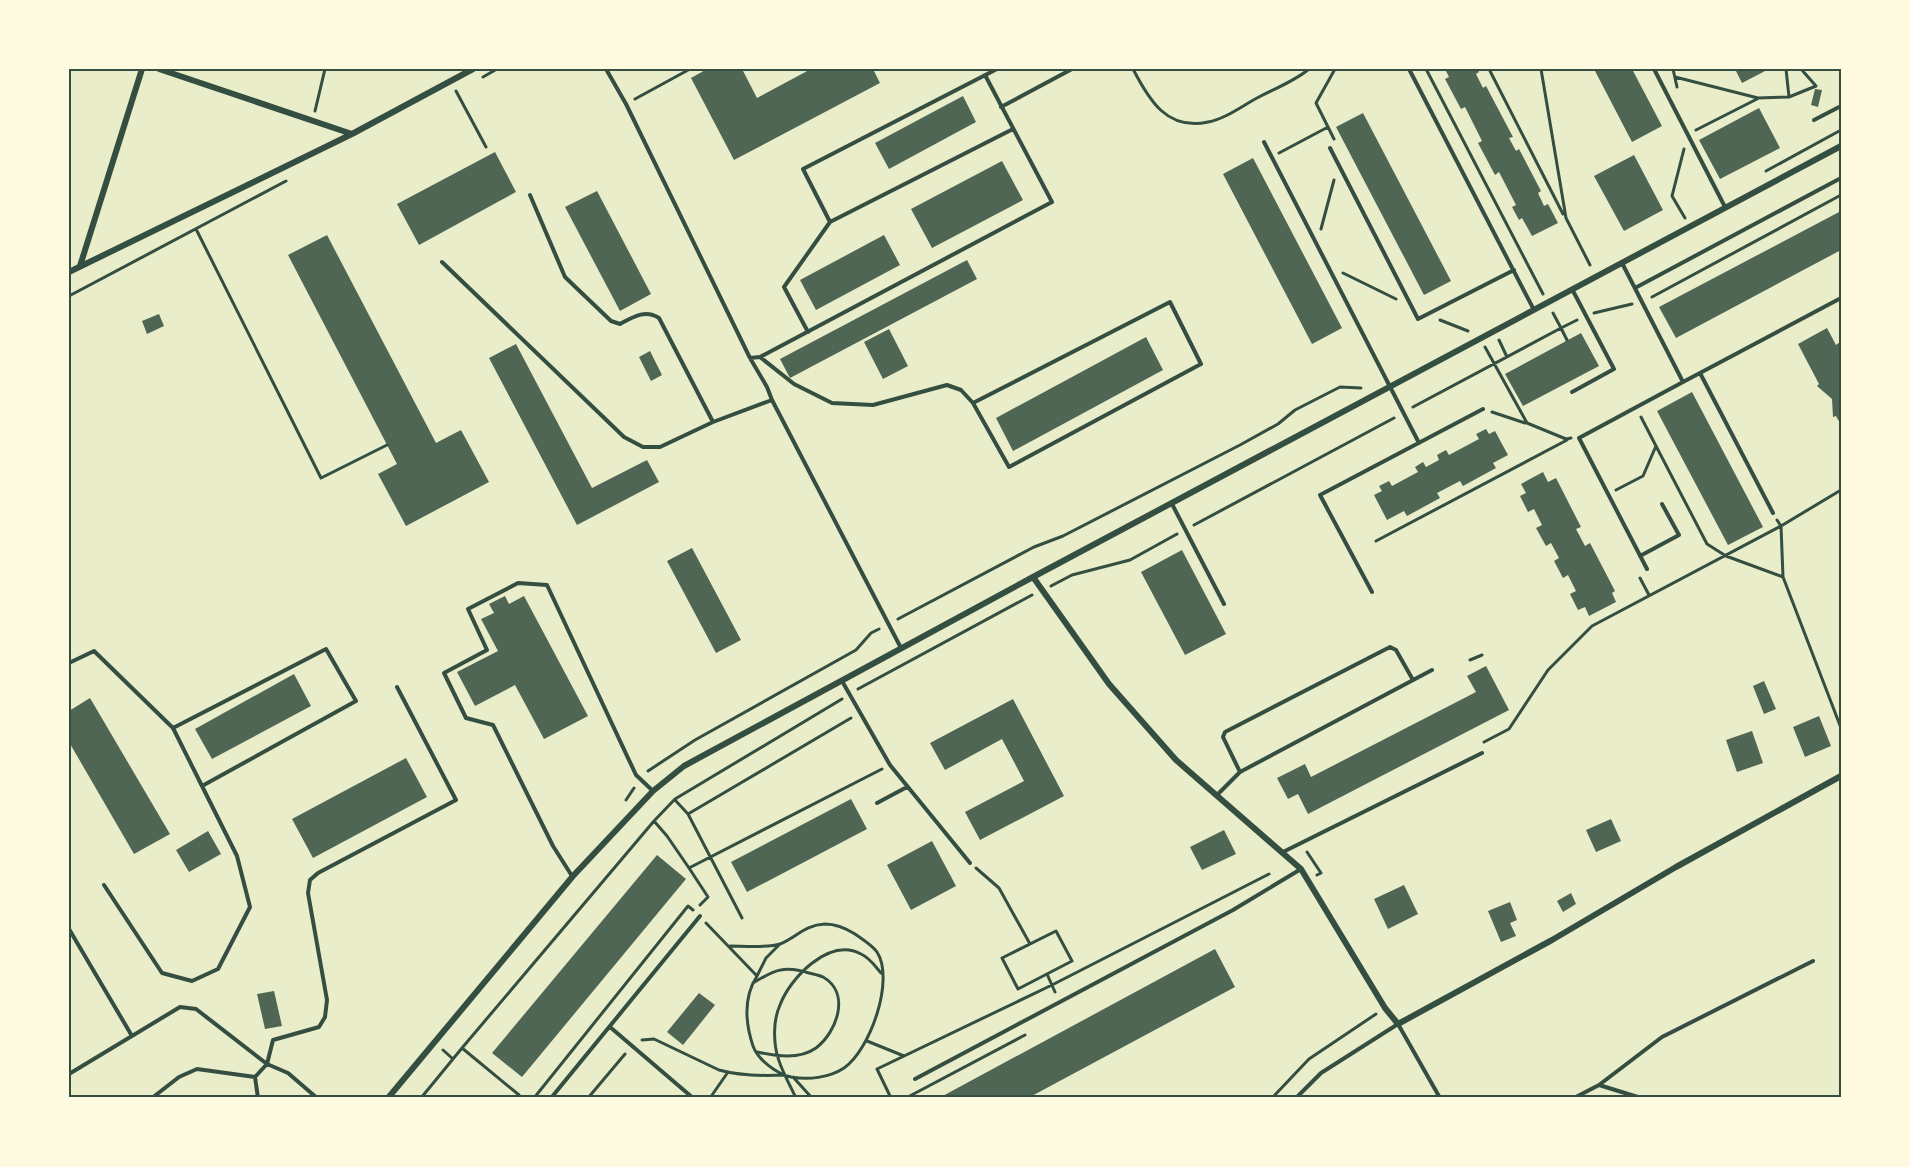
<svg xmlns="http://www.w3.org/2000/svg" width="1910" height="1167" font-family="'Open Sans',sans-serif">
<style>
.building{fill:#4f6655}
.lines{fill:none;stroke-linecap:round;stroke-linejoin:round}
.path{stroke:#344e41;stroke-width:3}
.service{stroke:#344e41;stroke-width:4}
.minor{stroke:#344e41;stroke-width:6}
.neatline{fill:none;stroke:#344e41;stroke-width:2}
</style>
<rect width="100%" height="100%" fill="#e9edc9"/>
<path class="building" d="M707,69H742L757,98L811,69H873L880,83L734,160L691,78Z
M1445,69H1477L1479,72L1476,74L1483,88L1486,86L1513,137L1509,138L1516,151L1519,149L1541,191L1538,193L1544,206L1548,204L1558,223L1532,236L1522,218L1519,220L1512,207L1516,205L1499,172L1495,175L1478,143L1482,141L1465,107L1461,109L1445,79L1449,77Z
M1594,69H1632L1662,126L1632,142Z
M1735,69H1769L1742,83Z
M1815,89L1822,90L1818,107L1811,105Z
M963,96L976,122L889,169L875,143Z
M1759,108L1780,148L1720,179L1699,140Z
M1363,113L1451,281L1424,295L1336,127Z
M495,152L516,192L419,245L397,204Z
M1634,155L1663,210L1624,231L1594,176Z
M1253,158L1342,328L1312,344L1223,174Z
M1002,161L1023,200L932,248L911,209Z
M597,191L651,294L620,311L565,207Z
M1841,211V250L1676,338L1659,307Z
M327,235L436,443L461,430L489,482L406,526L378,474L397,464L288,255Z
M884,235L900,265L816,310L800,280Z
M967,260L977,279L790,378L780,359Z
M159,314L164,326L147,334L142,321Z
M1827,328L1836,345L1840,342L1841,345V425L1836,416L1833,417L1832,399L1817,386L1819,384L1798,344Z
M889,329L908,366L883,379L864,342Z
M1581,333L1599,366L1523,406L1505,374Z
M1146,337L1163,370L1013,451L996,418Z
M516,344L592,488L647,460L659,482L577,525L489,358Z
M650,351L662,375L651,381L639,357Z
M1692,392L1763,527L1728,545L1657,411Z
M1486,429L1489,434L1495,431L1508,455L1493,463L1496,468L1463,486L1460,481L1437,493L1440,498L1407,516L1404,511L1387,520L1374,495L1382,491L1379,486L1389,481L1392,486L1418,472L1415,467L1423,462L1426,467L1439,460L1437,455L1446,450L1449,455L1479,439L1476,434Z
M1543,472L1548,482L1556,478L1581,527L1576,529L1585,546L1590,543L1615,591L1612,593L1616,602L1589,616L1585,607L1578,610L1570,594L1576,591L1568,575L1563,578L1554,561L1559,558L1551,543L1546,546L1536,528L1542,525L1534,509L1528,512L1520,496L1526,493L1521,484Z
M692,548L741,640L716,653L667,561Z
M1182,550L1226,634L1185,655L1141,572Z
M505,596L509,604L524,596L588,716L544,739L515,685L475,706L457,672L498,651L481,619L494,613L489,604Z
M1486,666L1509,710L1308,814L1298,794L1288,799L1277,778L1305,764L1311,777L1476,692L1467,676Z
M294,674L311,706L212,759L195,729Z
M1764,681L1776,709L1764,714L1753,686Z
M90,698L170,834L134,854L69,742V711Z
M1013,699L1064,796L980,840L965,812L1024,781L1002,739L945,770L930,743Z
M1819,716L1831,746L1805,757L1793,727Z
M1752,731L1763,763L1737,772L1726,740Z
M406,758L427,797L313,858L292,819Z
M851,799L867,829L747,892L731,862Z
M1611,819L1621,841L1596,852L1586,830Z
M1224,830L1236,854L1202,870L1190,847Z
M208,831L221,854L189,872L176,850Z
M932,841L956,886L911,910L887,865Z
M657,855L686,879L522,1077L492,1053Z
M1404,885L1418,914L1388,929L1374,899Z
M1571,893L1576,904L1563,912L1557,901Z
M1510,902L1517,920L1510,923L1516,936L1501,942L1488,911Z
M1215,949L1235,987L1028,1098H939Z
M274,991L282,1026L265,1029L257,994Z
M699,993L715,1005L683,1045L667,1032Z"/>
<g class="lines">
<path class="path" d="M1133,69C1149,100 1167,131 1208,122C1225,119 1242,106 1257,98C1274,89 1295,81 1309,69
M1426,69L1543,294
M1489,69L1563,214
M1541,69L1566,218L1590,265
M1673,69L1677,87
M1786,69L1789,97
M483,77L497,69
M1675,77L1758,98L1789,97L1816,86L1801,69
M456,91L486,147
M635,99L690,69
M315,111L325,69
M1696,130L1757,99
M1334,139L1316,103L1335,69
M1684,149L1672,196L1685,218
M1279,153L1328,127
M1766,171L1841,130
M196,229L321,478L387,445
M1321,229L1334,180
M1343,273L1396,299
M69,296L286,181
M1652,297L1841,195
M1594,313L1632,304
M1440,320L1468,331
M1499,340L1507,357
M1567,340L1561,328L1577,320
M1485,347L1527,423L1566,439L1571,438
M1413,407L1561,328L1553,313
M1492,412L1525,423
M1656,446L1707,544L1726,556L1783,577
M1616,490L1643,476L1656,446L1641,417
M1777,520L1781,526L1783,577L1841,728
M1194,525L1394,418
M1376,541L1567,440
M1640,578L1649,595
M1051,586L1072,575L1130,560L1177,534
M898,619L1034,547L1063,536L1240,445L1278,424L1295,410L1340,387L1361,388
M1470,660L1482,655
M858,689L1032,595
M1484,742L1509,729L1548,670L1592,626L1781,526L1841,490
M648,771L695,740L856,650L871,633L879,629
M626,800L634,788
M675,800L688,814L742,918
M688,814L851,718
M654,821L675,799L842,699
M1307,852L1321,873L1317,875
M976,868L999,888L1030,944
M700,905L708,897L689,868L882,769
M706,923L757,976C743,998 745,1022 753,1046C758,1060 777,1074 791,1077C808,1080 829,1078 844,1068C870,1050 895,980 877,952C872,945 862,939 855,934C847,929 836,924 825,924C804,925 797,937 780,944C769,948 743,946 730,946
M1056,931L1072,961L1018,989L1002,958Z
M1047,974L1055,992
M757,976L766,958L779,945
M753,983C774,970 785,965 809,973C813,974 819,975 823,977C851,993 837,1032 816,1048C799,1060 776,1056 757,1052
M642,1040L654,1039L719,1070C740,1076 762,1076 784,1075
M867,1041L904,1056
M462,1048L654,821L667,836L689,868
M443,1050L453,1059
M793,1077L812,1098
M421,1098L462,1048L519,1095L516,1098
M534,1098L688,906L693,910
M588,1098L625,1054
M710,1098L728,1072
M796,1098C788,1081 776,1061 775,1042C774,1031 775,1016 780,1005C790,978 829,937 861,954C870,958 875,966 881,973
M891,1098L877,1069L1052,985L1269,874
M906,1098L1025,1035
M1272,1098L1309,1059L1376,1014"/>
<path class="service" d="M606,69L626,104L750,358L767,387L772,400L901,648
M1409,69L1534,310
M1654,69L1725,207
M1001,107L1072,69
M1814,120L1841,106
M1264,142L1419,443
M1330,148L1418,319L1514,270
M530,195L565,277L611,321L620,324C633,317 645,309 659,318L713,422
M830,222L1013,129
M442,262L624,437L643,447H660L713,422L772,400
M1622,263L1683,382L1579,438L1647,569
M1635,288L1841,178
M808,332L784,287L830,222L803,169L997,69
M760,357L1052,202L985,75
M750,358L760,357L794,384L832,403L873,405L947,385L961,390L973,403L1009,467L1201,364L1170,302L973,403
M1700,373L1773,513
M1683,382L1841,298
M1572,392L1614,369L1572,289
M1172,504L1224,604
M1640,556L1679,535L1662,504
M1372,592L1320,495L1483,409
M69,663L94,651L173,728
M842,681L890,765L970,863
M1240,772L1223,737L1225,732L1390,647L1396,650L1413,680
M1217,795L1240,772L1432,670
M877,803L907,787
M1283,852L1482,753
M572,876L553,846L493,725L466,718L444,673L487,650L468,609L518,583L547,585L636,775L653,791
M104,885L162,973L192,981L218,969L250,907L237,856L202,786L356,701L326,649L173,728L202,786
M69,929L132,1036
M610,1027L693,1098
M69,1074L180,1007L196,1009L267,1064L288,1073L317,1098
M255,1077L258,1098
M915,1079L1233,910L1301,869
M1599,1085L1662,1037L1813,961
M152,1098L179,1077L197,1069L255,1077L267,1064L273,1040L319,1027L325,1017L327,1000L308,893L310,880L318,873L456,800L397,687
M551,1098L700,916
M1296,1098L1321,1073L1398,1024L1440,1098
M1574,1098L1599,1085L1641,1098"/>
<path class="minor" d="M159,69L352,134
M80,266L142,69
M69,272L352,134L473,69
M1033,577L1109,684L1176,760L1301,869L1385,1008L1398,1024L1552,940L1676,867L1841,776
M388,1098L573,876L653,791L684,766L1033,577L1841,146"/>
</g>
<rect width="1910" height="1167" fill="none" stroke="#fefae0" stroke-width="141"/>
<rect x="70" y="70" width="1770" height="1026" class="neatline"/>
</svg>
